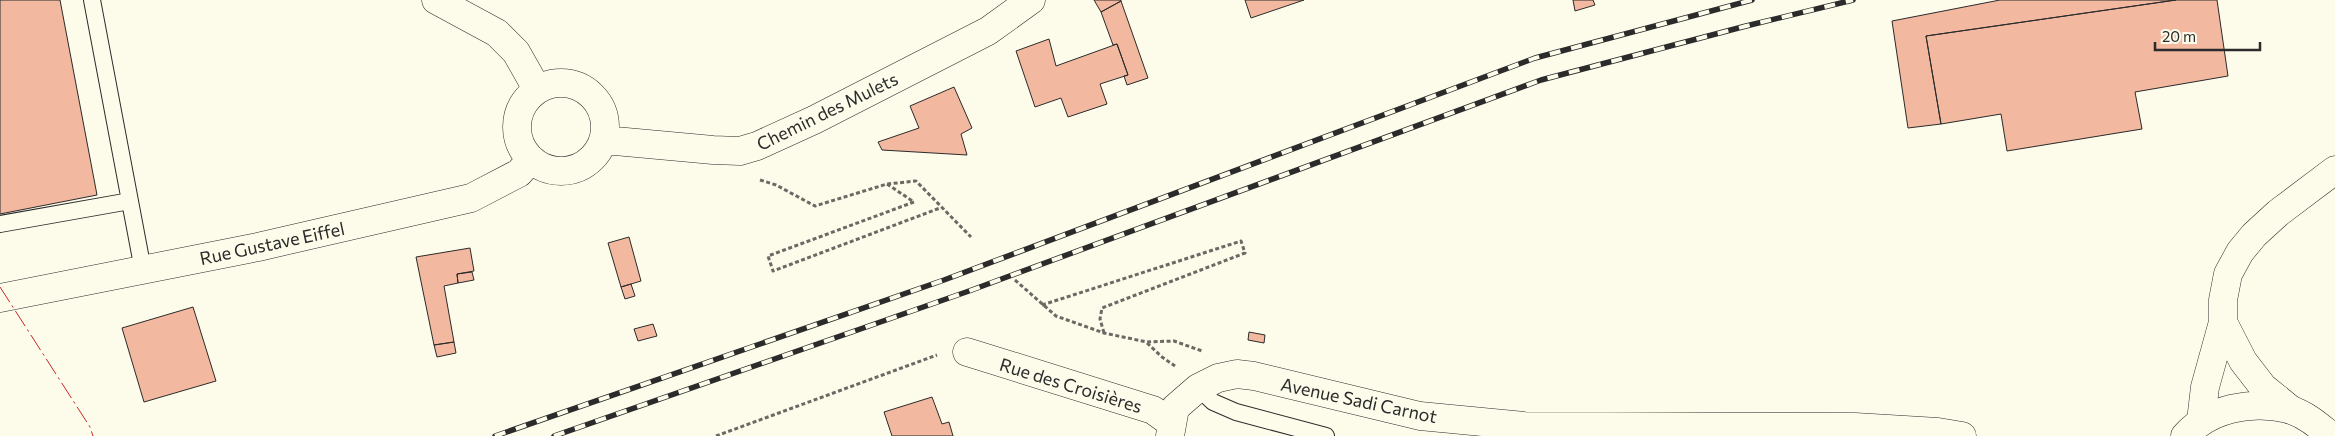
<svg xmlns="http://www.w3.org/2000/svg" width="2335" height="436" font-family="Commissioner,sans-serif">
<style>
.building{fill:#f2b8a0;stroke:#2b2b2b}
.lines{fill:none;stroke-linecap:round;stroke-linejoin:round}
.service-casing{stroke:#2b2b2b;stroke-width:18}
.minor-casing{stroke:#2b2b2b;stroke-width:29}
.primary-casing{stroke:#2b2b2b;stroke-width:29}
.path{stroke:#6a6964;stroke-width:3;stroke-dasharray:4 2.5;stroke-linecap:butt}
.service{stroke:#fdfbea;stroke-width:16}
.minor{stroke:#fdfbea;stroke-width:28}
.primary{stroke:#fdfbea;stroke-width:28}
.rail-casing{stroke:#2b2b2b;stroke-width:5.5}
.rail{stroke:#fdfbea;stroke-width:4;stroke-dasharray:11;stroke-linecap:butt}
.power{stroke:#c62828;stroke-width:1;stroke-dasharray:18 4 2.5 4;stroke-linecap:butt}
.labels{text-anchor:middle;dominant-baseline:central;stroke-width:4;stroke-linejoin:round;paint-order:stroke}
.street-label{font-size:18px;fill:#2b2b2b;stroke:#fdfbea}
</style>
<rect width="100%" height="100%" fill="#fdfbea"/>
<path class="building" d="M0,0H60L97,195L0,214Z
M1094,0H1121V1L1101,12Z
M1245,0H1304L1251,18Z
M1573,0H1593L1595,5L1575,11Z
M2000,0H2176L1926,36L1941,124L1908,128L1892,21Z
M2176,0H2217L2228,76L2135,92L2142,129L2007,151L2001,114L1941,124L1926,36Z
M1121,1L1148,78L1127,85L1124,76L1128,75L1117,44L1113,45L1101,12Z
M1049,39L1056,66L1117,44L1128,75L1100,84L1107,104L1068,117L1061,98L1035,107L1016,51Z
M954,87L972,128L961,134L967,155L882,150L878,142L919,128L910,106Z
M629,237L641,281L621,287L608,243Z
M470,248L474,271L457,274L458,283L444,286L454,342L434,345L416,257Z
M472,272L474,280L458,283L457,274Z
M631,284L635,296L625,299L621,287Z
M193,307L216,381L144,402L122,328Z
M653,324L657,336L638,341L634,329Z
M1249,332L1265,335L1264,343L1248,340Z
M454,342L456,353L437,357L434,345Z
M932,397L942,424L949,422L953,436H892L884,412Z"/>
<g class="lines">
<g class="service-casing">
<path id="service" d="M92,0L143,270
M0,224L130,201
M1198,388L1213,402L1236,412L1326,436"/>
</g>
<g class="minor-casing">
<path id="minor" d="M436,0L497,33L516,52L537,89
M517 127a44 44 0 1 1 88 0a44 44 0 1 1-88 0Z
M604,140L713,150L740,151L757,146L814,120L988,31L1031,0
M0,298L258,247L471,198L519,173L531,159
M2223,322L2243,361L2263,387L2290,409
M967,352L1153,410L1171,423
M2201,421L2205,387L2223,322V300L2228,274L2240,252L2254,235L2278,213L2335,170
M1170,436L1175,408L1198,388L1218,378L1237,374L1254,376L1420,416L1524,426L1855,427L1938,432L1962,436"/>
</g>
<g class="primary-casing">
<path id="primary" d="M2185,436C2210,408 2252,400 2288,409C2305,414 2318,425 2331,436"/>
</g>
<path class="path" d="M760,180L776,185L815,206L887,184L916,181L971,237
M887,184L914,202L768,256L773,271L940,208
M1015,280L1056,316L1104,333L1147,342L1174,341L1202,351
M1042,305L1241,241L1245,253L1102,308L1100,319L1104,333
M1147,343L1162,357L1175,366
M716,436L937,355"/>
<use href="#service" class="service"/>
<use href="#minor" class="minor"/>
<use href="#primary" class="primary"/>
<g class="rail-casing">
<path id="rail" d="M495,436L944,280L1535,58L1752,0
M554,436L969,291L1541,80L1746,26L1853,0"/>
</g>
<use href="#rail" class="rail"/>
<path class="power" d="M0,287L90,427L93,436"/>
</g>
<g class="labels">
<g class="street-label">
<text transform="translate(827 111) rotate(-26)">Chemin des Mulets</text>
<text transform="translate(272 243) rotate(-12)">Rue Gustave Eiffel</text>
<text transform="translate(1071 385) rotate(17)">Rue des Croisières</text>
<text transform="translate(1359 400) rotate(12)">Avenue Sadi Carnot</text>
</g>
</g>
<path d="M2155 42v8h105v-8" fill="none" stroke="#2b2b2b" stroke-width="2.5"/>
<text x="2162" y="42" font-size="15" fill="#2b2b2b" stroke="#fdfbea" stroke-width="4" paint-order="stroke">20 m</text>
</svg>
